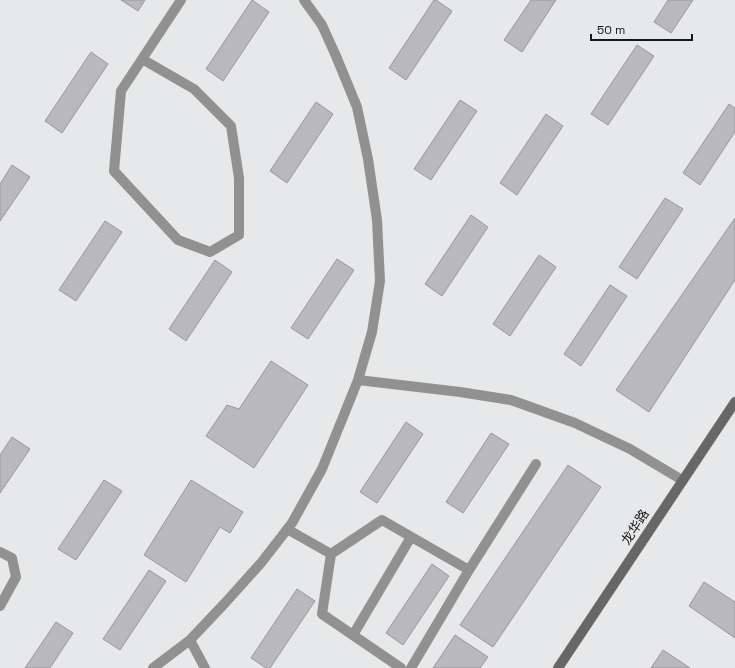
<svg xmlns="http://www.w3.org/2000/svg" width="735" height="668" font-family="'Space Grotesk','Noto Sans SC',sans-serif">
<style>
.building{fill:#b9b8ba;stroke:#99989a}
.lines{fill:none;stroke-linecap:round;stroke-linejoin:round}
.minor{stroke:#919190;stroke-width:10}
.secondary{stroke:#686766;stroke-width:10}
.labels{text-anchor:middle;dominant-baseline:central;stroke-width:3;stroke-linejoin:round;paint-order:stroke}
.street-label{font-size:13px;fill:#151617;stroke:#e6e8ea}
</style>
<rect width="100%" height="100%" fill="#e6e8ea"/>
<path class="building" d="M121,0H145L138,11Z
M252,0L269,12L223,81L206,69Z
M434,0H436L452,11L406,80L389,68Z
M531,0H556L522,52L504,40Z
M668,0H693L671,33L654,22Z
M637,45L654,56L608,125L591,114Z
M91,52L108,64L62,133L45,121Z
M460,100L477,111L431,180L414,169Z
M316,102L333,114L287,183L270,171Z
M729,104L735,108V132L700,185L683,173Z
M546,114L563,126L517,195L500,183Z
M12,165L30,177L0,221V184Z
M665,198L683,209L637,279L619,267Z
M471,215L488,227L442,296L425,284Z
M735,218V280L649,412L616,390Z
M105,221L122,232L76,301L59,290Z
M539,255L556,267L510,336L493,324Z
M337,259L354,270L308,339L291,328Z
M215,260L232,272L186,341L169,329Z
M610,285L627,296L581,366L564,354Z
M271,361L308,385L254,468L206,436L227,405L239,409Z
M406,422L423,434L377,503L360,492Z
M491,433L509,444L463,513L446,502Z
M12,437L30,449L0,493V455Z
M568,465L601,487L493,647L460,625Z
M104,480L122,491L76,560L58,549Z
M191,480L243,512L230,533L220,527L186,582L144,555Z
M432,564L449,576L403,645L386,633Z
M149,570L166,581L120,650L103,639Z
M704,582L735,602V638L689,606Z
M297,589L315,601L270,668H266L251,658Z
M56,622L73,633L50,668H25Z
M455,635L488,657L480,668H433Z
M663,650L690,668H651Z"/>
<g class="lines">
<path class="minor" d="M142,59L194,89L231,126L239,178V235L210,252L178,240L114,171L121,91L181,0
M358,380L460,392L511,400L575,423L630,449L682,480
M287,529L331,554
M0,552L12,558L16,577L0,606
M469,570L536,464
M353,635L411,537
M190,640L205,668
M153,668L190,640L225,603L261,563L292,523L322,469L358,380L372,332L380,281L377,220L368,159L357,107L336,56L322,25L304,0
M401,668L322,614L331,554L382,520L469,570L411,668"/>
<path class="secondary" d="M558,668L735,402"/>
</g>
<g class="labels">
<g class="street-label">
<text transform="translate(635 527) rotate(-57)">龙华路</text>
</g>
</g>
<path d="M591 34v6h101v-6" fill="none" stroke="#151617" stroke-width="2"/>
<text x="597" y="34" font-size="12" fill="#151617" stroke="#e6e8ea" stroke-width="3" paint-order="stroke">50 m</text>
</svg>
